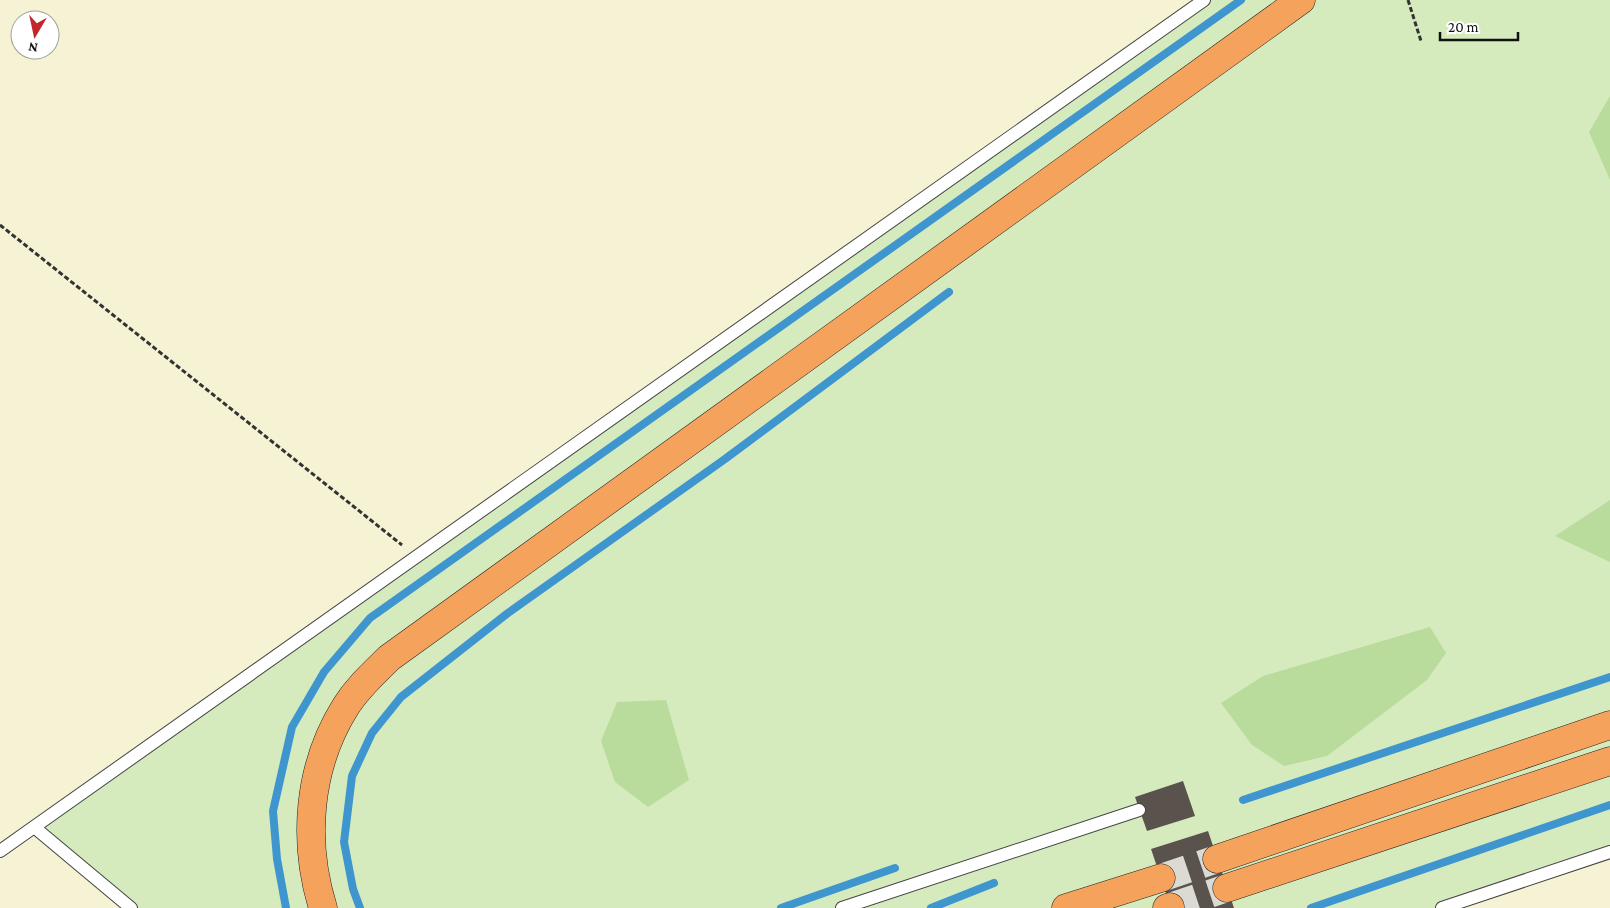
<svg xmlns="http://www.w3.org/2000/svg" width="1610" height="908" font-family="'Crimson Pro',serif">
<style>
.farmland{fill:#f6f3d4;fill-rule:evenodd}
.green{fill:#d5ebbd}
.forest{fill:#b9dc9c}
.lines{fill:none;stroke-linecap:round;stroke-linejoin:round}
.stream{stroke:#3f96cf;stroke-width:8}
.building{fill:#5a524d}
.highway-tunnel{stroke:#dbdad3;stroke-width:28;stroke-dasharray:28 14;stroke-linecap:butt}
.lane-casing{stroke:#444;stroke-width:14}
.highway-casing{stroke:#222;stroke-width:29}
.path{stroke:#333;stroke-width:3;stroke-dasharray:5 2.5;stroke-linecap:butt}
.lane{stroke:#fff;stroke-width:12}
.highway{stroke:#f5a25d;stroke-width:28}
</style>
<rect width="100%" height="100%" fill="#fffdf5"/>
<path class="farmland" d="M0,0H1204L131,908H0ZM20,20H50V50H20Z
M1610,852V908H1442Z"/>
<path class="green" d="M1204,0H1610V852L1442,908H131L34,827Z"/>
<path class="forest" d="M1610,96V180L1589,132Z
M1610,500V562L1555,536Z
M1430,627L1446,653L1427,680L1327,756L1284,766L1252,745L1221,703L1263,676Z
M666,700L689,780L648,807L615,782L601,741L617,702Z"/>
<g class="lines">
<path class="stream" d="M1243,800L1610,677
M286,908L277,859L273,811L292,727L324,672L370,618L1241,0
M360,908L353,889L344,842L352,776L372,733L401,697L508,613L725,459L949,292
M781,908L895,868
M931,908L994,883
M1311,908L1610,805"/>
</g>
<path class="building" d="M1183,781L1195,816L1147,831L1135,797Z
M1208,831L1234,908H1171L1151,849Z"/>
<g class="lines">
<path class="highway-tunnel" d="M1161,878L1217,859
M1170,907L1227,888"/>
<g class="lane-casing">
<path id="lane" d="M0,851L34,827
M131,908L34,827L1204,0
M842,908L1139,810
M1442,908L1610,852"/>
</g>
<g class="highway-casing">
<path id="highway" d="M1217,859L1610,725
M1227,888L1610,761
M323,908C302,841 308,766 346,706C358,687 374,673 389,658L1301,0
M1066,908L1161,878
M1167,908L1170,907"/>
</g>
<path class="path" d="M1408,0L1421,41
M0,225L402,545"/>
<use href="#lane" class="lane"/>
<use href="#highway" class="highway"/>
</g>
<g transform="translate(35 35) rotate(189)"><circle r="24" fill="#ffffff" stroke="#a0a0a0"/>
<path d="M0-4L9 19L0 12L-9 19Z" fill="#c4262e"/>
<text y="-8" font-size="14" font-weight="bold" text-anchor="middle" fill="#111111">N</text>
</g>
<path d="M1440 32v8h78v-8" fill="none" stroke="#111111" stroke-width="2.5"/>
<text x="1448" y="32" font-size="15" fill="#111111" stroke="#ffffff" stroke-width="4" paint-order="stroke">20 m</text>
</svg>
